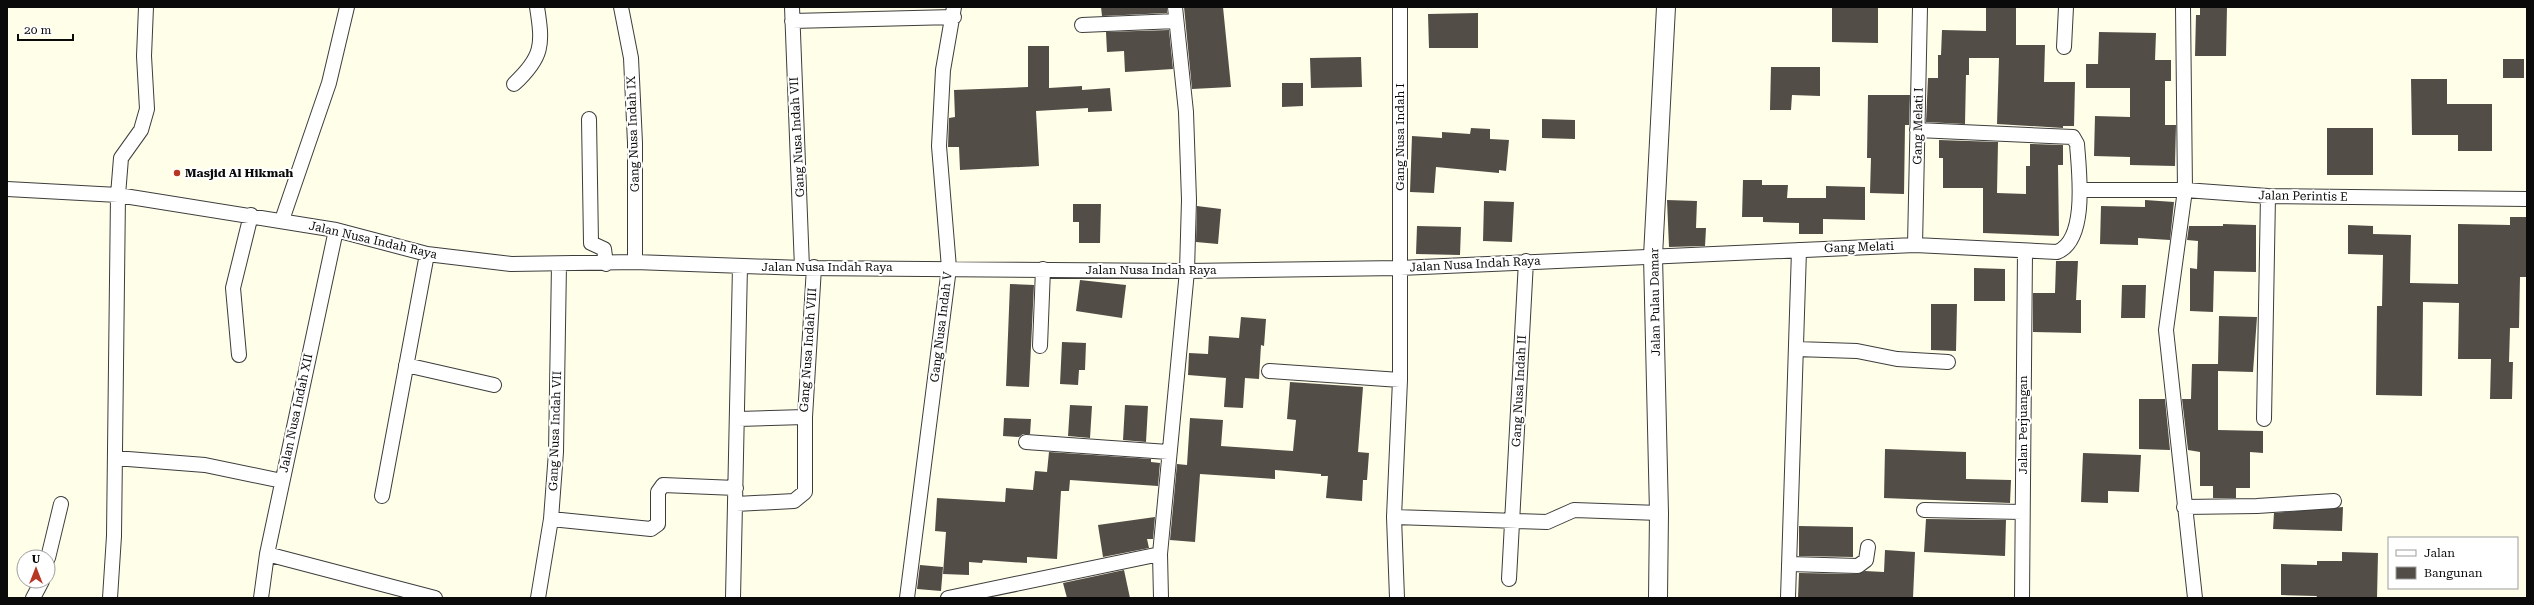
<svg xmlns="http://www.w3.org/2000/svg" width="2534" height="605" font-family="'Roboto Serif',serif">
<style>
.building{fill:#534d47}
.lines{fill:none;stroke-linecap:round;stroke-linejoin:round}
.minor-casing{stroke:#3d3d3d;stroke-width:16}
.tertiary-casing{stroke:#3d3d3d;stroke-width:20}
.minor{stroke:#fff;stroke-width:14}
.tertiary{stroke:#fff;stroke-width:18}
.poi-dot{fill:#b73725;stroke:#fff;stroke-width:1.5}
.labels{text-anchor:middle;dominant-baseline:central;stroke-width:4;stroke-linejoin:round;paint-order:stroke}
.street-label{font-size:12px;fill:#0a0a0a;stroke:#fff}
.poi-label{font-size:12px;font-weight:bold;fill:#0a0a0a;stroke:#fff;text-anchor:start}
</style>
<rect width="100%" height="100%" fill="#fffee8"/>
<path class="building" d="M1101,7H1167V13L1102,16Z
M1184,7H1223L1231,87L1192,89Z
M1832,7H1878V43L1832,42Z
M1986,7H2016V45H2045L2044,82H2075L2074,126H2063V128L1997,124L1999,58H1969V75H1966L1965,124L1926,122L1928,78H1938V55H1941L1942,30L1986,31Z
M2200,7H2227L2226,56H2195L2196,15H2200Z
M1478,13V48H1429L1428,14Z
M1169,30L1173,69L1125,72L1124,51L1107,52L1106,32Z
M2099,32L2156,33L2155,60H2171V81H2165V125H2176L2175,166L2130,165V157L2094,156L2095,116L2130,117V88H2086V64H2098Z
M1028,46H1049V88L1082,86V90L1110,88L1112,111L1088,112V108L1036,111L1039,166L960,170L959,147H948L949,118L955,117L954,90L1028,87Z
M1361,57L1362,87L1311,88L1310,58Z
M2503,59H2524V78H2503Z
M1771,67H1820V96L1792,95L1791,110H1770Z
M2411,79H2447V104H2492V151H2458V135H2412Z
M1282,83H1303V106L1282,107Z
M1868,95H1910L1909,125H1905L1904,194L1870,193L1871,158H1867Z
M1542,119L1575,120V139L1542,138Z
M1471,128L1490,129V139L1509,140L1506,171L1499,170V173L1436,167L1434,193L1410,192L1412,136L1442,138V132L1470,134Z
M2327,128H2373V175H2327Z
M1939,140L1998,142L1997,193L2026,194V166H2030V144L2063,145V165H2058L2059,236L1983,233V188H1943V158H1939Z
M1743,180H1762V185H1788L1787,198H1826V186L1865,187V220L1823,219V234H1799V223L1763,222V217H1742Z
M1667,200L1697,201L1696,228H1706L1705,246L1669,247Z
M2145,200L2174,202L2170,240L2138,238V245L2100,244L2101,206L2145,207Z
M1484,201L1514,202L1512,242L1483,241Z
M1073,204H1101L1100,243H1079V222H1073Z
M1197,206L1221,209L1218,244L1196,242Z
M2510,217H2527V277H2520L2519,328H2510L2509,362H2513L2512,399H2490L2491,359H2458L2459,303L2423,302L2422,396L2376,395L2377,306H2382L2383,255L2348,254V225L2373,226V234L2411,235L2410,283L2458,284V224L2510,225Z
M2223,224L2256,225V272L2214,271L2213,312L2190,311V268L2197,269L2198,241L2187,240L2189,226H2223Z
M1417,226L1461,227L1460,255L1416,254Z
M2056,261H2078L2076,300H2081V333L2033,332V293H2055Z
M1974,268L2005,269V301H1974Z
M1080,280L1126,285L1122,318L1076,311Z
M1010,284L1034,285L1029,387L1006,386Z
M2122,285H2146L2145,318H2121Z
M1931,304H1957L1956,351L1931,350Z
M2219,316L2257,317L2253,372L2218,371V430L2263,431V453L2250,452V488H2236V498H2213V486H2200V452L2188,450L2182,399H2191L2192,364H2218Z
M1241,317L1266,319L1264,346L1261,345L1259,379L1245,378L1243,408L1224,407L1226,378L1188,375L1189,353L1208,354L1209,336L1239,338Z
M1062,342L1086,343L1085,370H1079L1078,385L1060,384Z
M1290,382L1363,387L1358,452L1369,453L1367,480H1363L1362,501L1326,498L1328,476H1321V474L1275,470V479L1200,474L1195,542L1170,540L1177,464L1187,465L1190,418L1223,420L1221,446L1293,451L1296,420L1287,419Z
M2139,399H2165L2170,450L2139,449Z
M1070,405L1092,406L1090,438L1068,436Z
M1125,405L1148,406L1146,442L1123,440Z
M1004,418L1031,419L1030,434H1023L1019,437L1003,436Z
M1885,449L1966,452V479L2011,480L2010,503L1884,498Z
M1049,452L1151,459V462L1160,463L1158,486L1070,480L1069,491H1061L1057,559L1027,557V563L983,560L982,563L969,562V575L943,574L946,532L935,531L937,498L1005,502L1006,488L1033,490L1035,471L1047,472Z
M2083,453L2141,455L2139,492L2108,491V503L2081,502Z
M2343,507L2342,531L2273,529L2274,513Z
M1155,517L1153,539H1147L1149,548L1103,557L1098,525Z
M1926,519L2006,520L2005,556L1924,552Z
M1799,526L1853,527V557L1799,556Z
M1885,550L1915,552L1913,598H1798L1799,573L1858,574L1865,571L1884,572Z
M2342,552L2378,553L2377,598H2316L2317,596L2281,595V564L2317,565V561H2342Z
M920,565L943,567L941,591L917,589Z
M1124,570L1130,598H1067L1063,583Z"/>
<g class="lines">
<g class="minor-casing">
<path id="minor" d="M621,7L631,58L635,143V262
M792,7L802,268
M2183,7L2185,190L2166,330L2195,598
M792,21L954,17
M1082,25L1176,21
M2064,47L2066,7
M514,84C543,57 543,45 537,7
M589,119L591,243L604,249L606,264
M7,189L118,195L336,230L427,254L511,264L635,262L802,268L1187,271L1400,268L1915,245L2057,252C2088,240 2079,171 2077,144L2073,137L1917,130
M2080,190H2185L2268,196L2527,199
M282,220L329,83L347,7
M1915,245L1920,7
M1040,346L1043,269
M1796,349L1857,351L1897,359L1948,362
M239,355L233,288L251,215
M406,365L494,385
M1269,371L1400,380
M738,419L805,417L814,267
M2264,419L2268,196
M1026,442L1168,452
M115,458L205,465L282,481
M382,496L427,254
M736,504L794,501L805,492V417
M2184,507L2257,506L2334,501
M1924,510L2022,512
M1394,517L1547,522L1574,510L1659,513
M551,519L651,529L658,524V492L663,485L736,488
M267,554L435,598
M48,558L61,504
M1789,564L1858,566L1866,560L1868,547
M1509,579L1526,261
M33,598L42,581
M110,598L114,536L118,195L121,158L141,130L147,109L144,56L146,7
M261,598L267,554L336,230
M538,598L551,519L556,452L559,264
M733,598L740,266
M907,598L949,268L939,146L943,70L954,7
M948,598L1160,554
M1161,598L1160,554L1187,271L1189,200L1186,112L1175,7
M1397,598L1394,517L1400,380V7
M1788,598L1799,250
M2022,598L2025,251"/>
</g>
<g class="tertiary-casing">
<path id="tertiary" d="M1658,598L1659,513L1653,256L1666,7"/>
</g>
<use href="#minor" class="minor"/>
<use href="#tertiary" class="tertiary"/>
</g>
<circle class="poi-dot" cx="177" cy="173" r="4"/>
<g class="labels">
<g class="street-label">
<text transform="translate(1918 126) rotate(-89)">Gang Melati I</text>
<text transform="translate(633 134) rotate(-92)">Gang Nusa Indah IX</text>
<text transform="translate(797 137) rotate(-93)">Gang Nusa Indah VII</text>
<text transform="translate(1400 137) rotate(-90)">Gang Nusa Indah I</text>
<text transform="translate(2303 196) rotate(1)">Jalan Perintis E</text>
<text transform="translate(373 240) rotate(13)">Jalan Nusa Indah Raya</text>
<text transform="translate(1859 247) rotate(-2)">Gang Melati</text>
<text transform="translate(1475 264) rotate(-3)">Jalan Nusa Indah Raya</text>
<text x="827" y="267">Jalan Nusa Indah Raya</text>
<text x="1151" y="270">Jalan Nusa Indah Raya</text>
<text transform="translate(1655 302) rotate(-91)">Jalan Pulau Damar</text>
<text transform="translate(941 327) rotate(-83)">Gang Nusa Indah V</text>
<text transform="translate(808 350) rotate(-86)">Gang Nusa Indah VIII</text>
<text transform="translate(1519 391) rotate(-87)">Gang Nusa Indah II</text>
<text transform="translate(296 413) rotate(-78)">Jalan Nusa Indah XII</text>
<text transform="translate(2023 425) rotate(-90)">Jalan Perjuangan</text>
<text transform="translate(555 431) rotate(-88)">Gang Nusa Indah VII</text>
</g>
<g class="poi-label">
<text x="185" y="173">Masjid Al Hikmah</text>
</g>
</g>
<rect width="2534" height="605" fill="none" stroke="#0a0a0a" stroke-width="16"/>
<rect x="2388" y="537" width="130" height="52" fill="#ffffff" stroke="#9d9d9d"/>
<rect x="2396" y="550" width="20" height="6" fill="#ffffff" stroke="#9d9d9d"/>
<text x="2424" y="557" font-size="12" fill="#0a0a0a">Jalan</text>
<rect x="2396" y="567" width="20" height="12" fill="#534d47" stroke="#9d9d9d"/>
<text x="2424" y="577" font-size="12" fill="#0a0a0a">Bangunan</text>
<g transform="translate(36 569)"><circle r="19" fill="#ffffff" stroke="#9d9d9d"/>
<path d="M0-3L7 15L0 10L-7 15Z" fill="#b73725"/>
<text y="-6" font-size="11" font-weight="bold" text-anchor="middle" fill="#0a0a0a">U</text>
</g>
<path d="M18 34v6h55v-6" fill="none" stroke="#0a0a0a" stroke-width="2"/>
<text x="24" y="34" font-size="12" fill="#0a0a0a" stroke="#ffffff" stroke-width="3" paint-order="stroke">20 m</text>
</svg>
